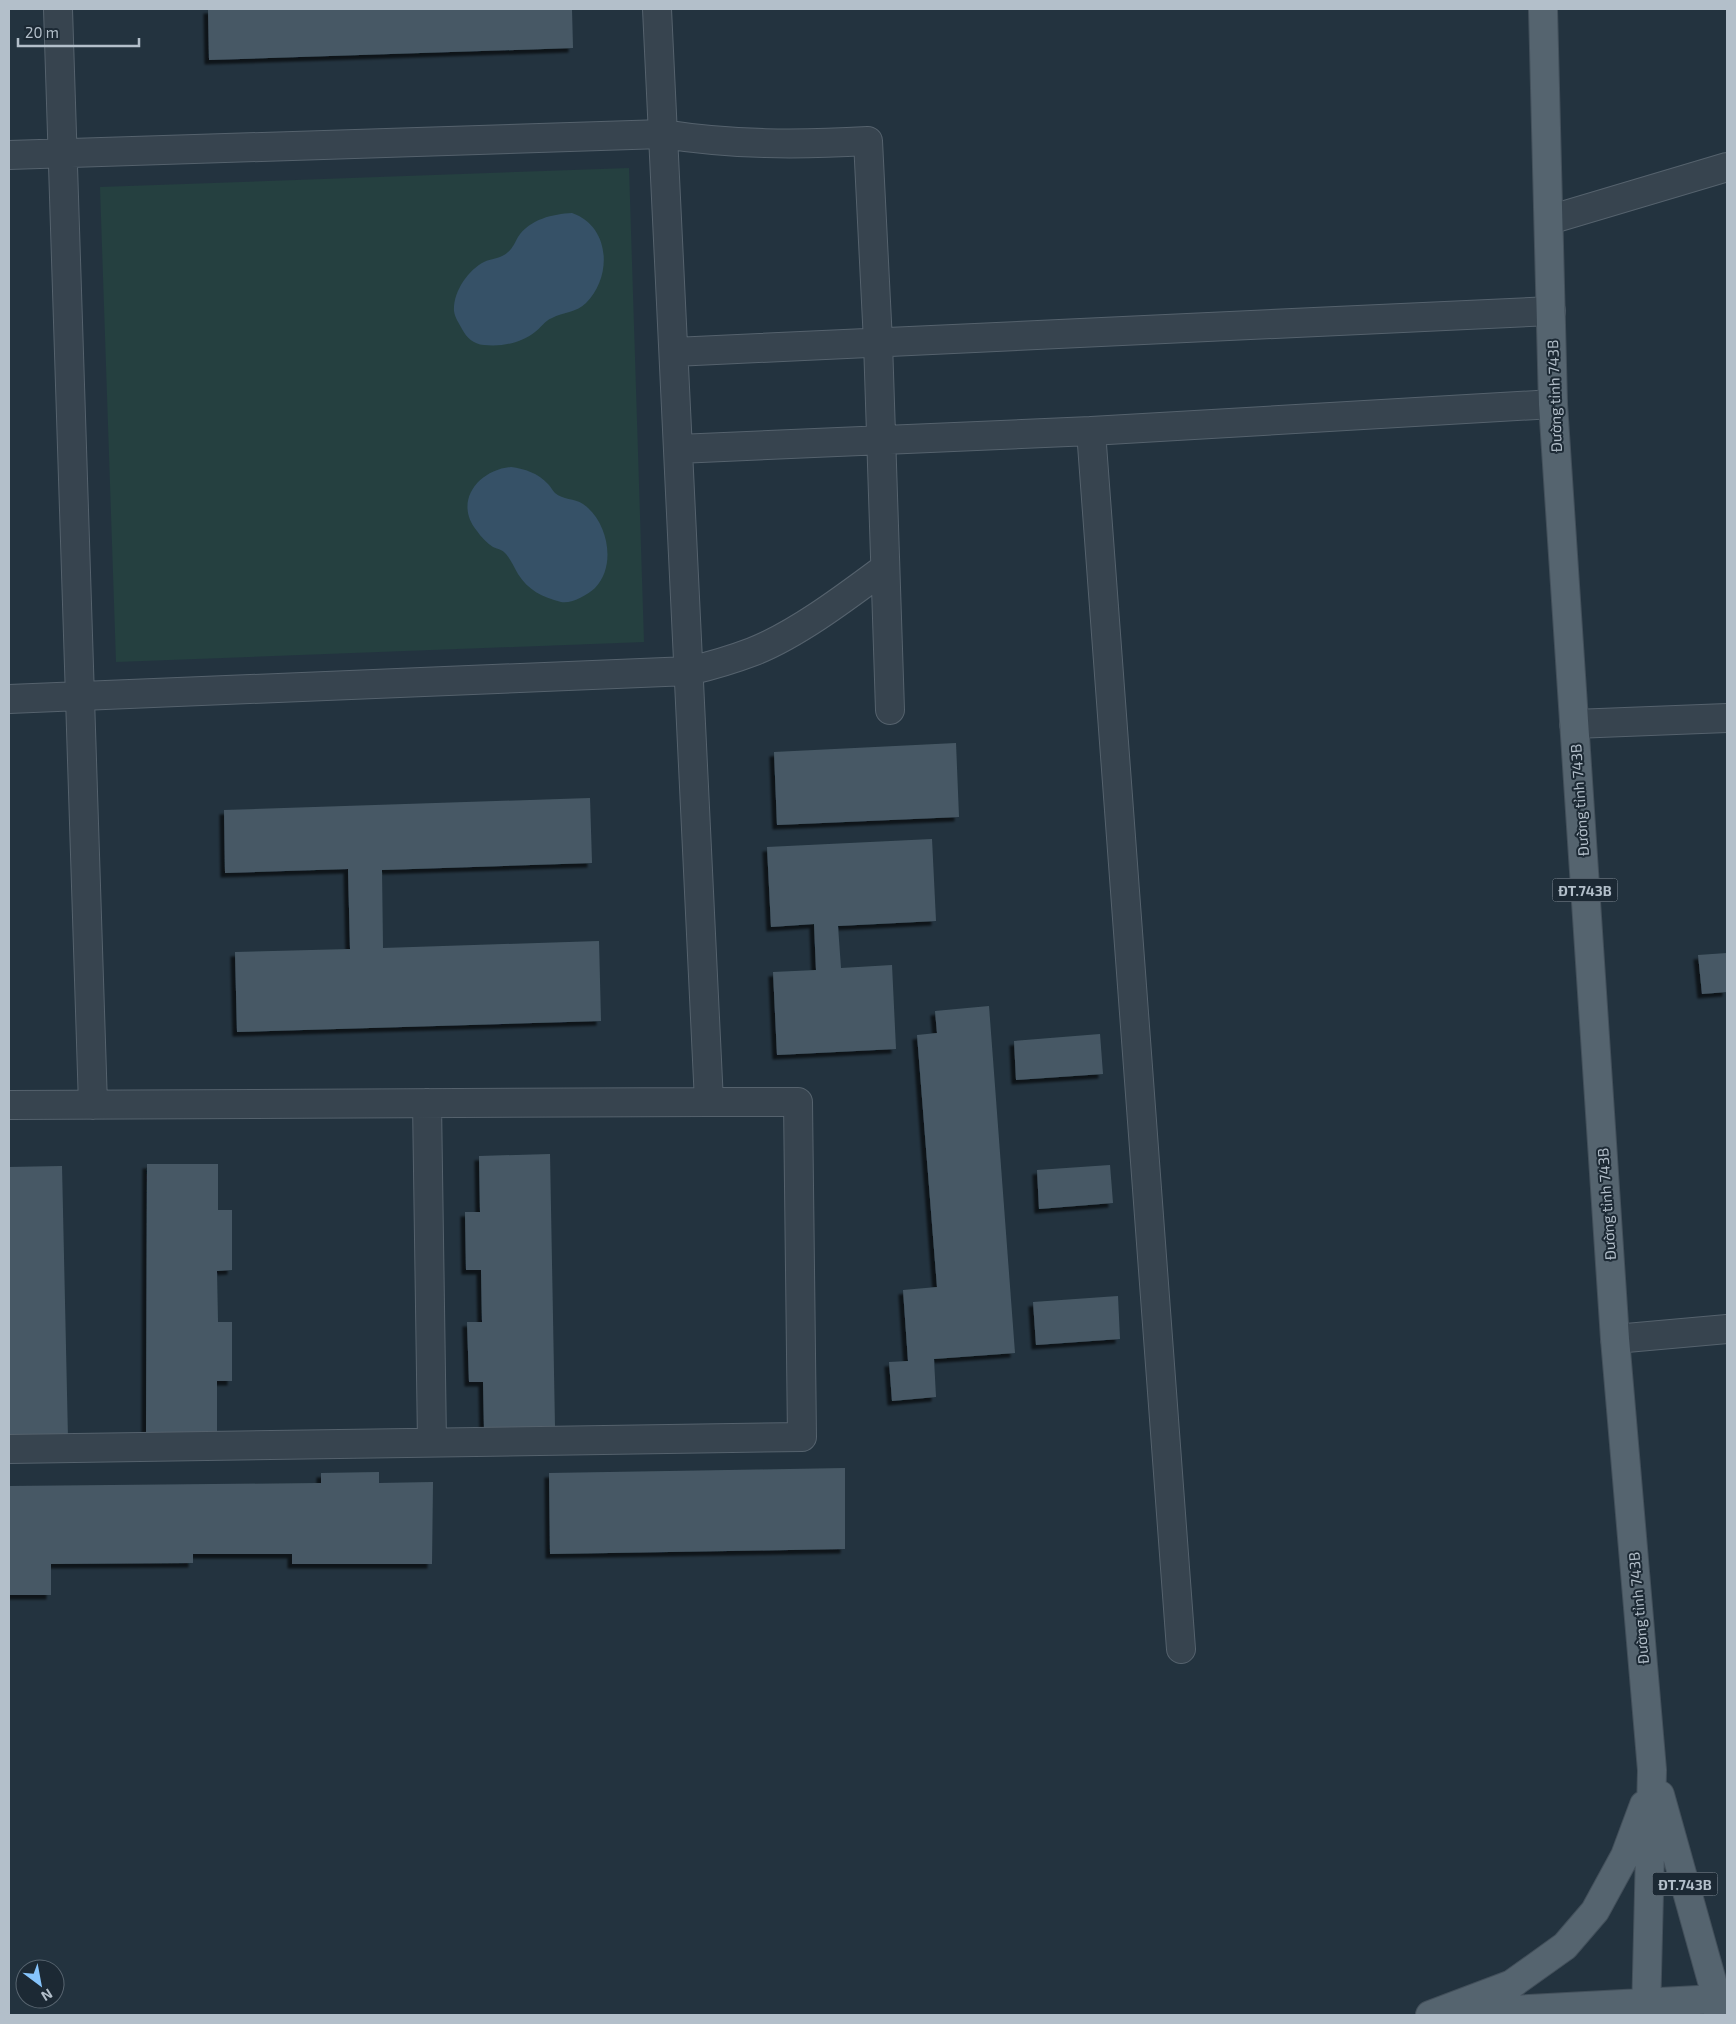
<svg xmlns="http://www.w3.org/2000/svg" width="1736" height="2024" font-family="'Exo 2',sans-serif">
<style>
.green{fill:#254040}
.water{fill:#365167}
.building{fill:#475965;filter:url(#shadow)}
.lines{fill:none;stroke-linecap:round;stroke-linejoin:round}
.minor-casing{stroke:#55626d;stroke-width:30}
.major-casing{stroke:#43505b;stroke-width:30}
.minor{stroke:#37444f;stroke-width:28}
.major{stroke:#55646f;stroke-width:28}
.labels{text-anchor:middle;dominant-baseline:central;stroke-width:4;stroke-linejoin:round;paint-order:stroke}
.shield{fill:#1c2934;stroke:#86929d;stroke-width:1}
.shield-label{font-size:14px;font-weight:bold;fill:#b3bfca}
.street-label{font-size:15px;fill:#b3bfca;stroke:#1c2934}
</style>
<defs>
<filter id="shadow"><feDropShadow dx="-4.5" dy="4.5" stdDeviation="1" flood-color="#0009"/></filter>
</defs>
<rect width="100%" height="100%" fill="#23333f"/>
<path class="green" d="M629,168L644,642L116,662L100,187Z"/>
<path class="water" d="M572,213C610,226 613,276 586,303C576,313 563,312 552,318C544,321 541,328 535,332C521,343 502,347 484,345C473,344 467,338 462,329C459,323 455,318 454,311C453,292 468,270 484,262C492,258 501,259 508,252C513,248 515,242 518,237C530,219 553,214 572,213Z
M511,467C525,469 538,473 548,484C551,487 552,490 555,493C563,500 574,498 583,504C608,521 617,566 595,588C587,595 572,604 561,602C542,597 528,590 518,574C514,567 511,560 506,554C503,550 498,549 493,547C487,543 481,537 477,531C453,502 478,470 511,467Z"/>
<path class="building" d="M208,9H572L573,48L209,60Z
M956,743L959,817L777,825L774,752Z
M590,798L592,863L382,870L383,948L599,941L601,1021L237,1032L235,952L350,949L348,869L225,873L224,810Z
M932,839L936,921L838,926L841,968L892,965L896,1049L777,1055L773,972L816,970L814,924L771,927L767,847Z
M1727,953V992L1702,994L1698,955Z
M989,1006L1015,1353L934,1359L936,1397L892,1401L889,1362L908,1361L903,1290L937,1287L917,1035L937,1033L935,1011Z
M1100,1034L1103,1074L1016,1080L1014,1041Z
M550,1154L555,1427L484,1429L483,1382H469L467,1322H482L481,1270H466L465,1212H480L479,1156Z
M147,1164H218V1210H232V1270L217,1271L218,1322H232V1381H217V1436L146,1437Z
M1110,1165L1113,1203L1039,1209L1037,1170Z
M62,1166L68,1439L9,1440V1167Z
M1118,1296L1120,1339L1036,1345L1033,1302Z
M845,1468V1549L550,1554L549,1473Z
M379,1472V1483L433,1482L432,1564H292V1554H193V1563L51,1564V1595H9V1486L321,1483V1473Z"/>
<g class="lines">
<g class="minor-casing">
<path id="minor" d="M58,9L93,1105
M9,155L663,134C733,145 798,145 868,141L878,342L890,710
M1549,220L1727,167
M674,352L1551,311
M1091,431L1181,1649
M678,449L1091,431L1553,404
M9,699L689,671C710,666 731,660 752,652C796,635 846,597 885,568
M1574,724L1727,718
M427,1103L432,1442
M9,1105L709,1102L657,9
M1615,1339L1727,1329
M9,1449L802,1437L798,1102H709"/>
</g>
<g class="major-casing">
<path id="major" d="M1543,9L1553,404L1615,1339L1652,1770L1646,2015
M1660,1795L1717,1999L1718,2015
M1456,2013L1717,1999
M1430,2015L1512,1984L1565,1946L1595,1911L1625,1856L1644,1805"/>
</g>
<use href="#minor" class="minor"/>
<use href="#major" class="major"/>
</g>
<g class="labels">
<g class="shield">
<rect x="1552.5" y="878.5" width="65" height="23" rx="4"/>
<rect x="1652.5" y="1872.5" width="65" height="23" rx="4"/>
</g>
<g class="shield-label">
<text x="1585" y="890">ĐT.743B</text>
<text x="1685" y="1884">ĐT.743B</text>
</g>
<g class="street-label">
<text transform="translate(1554 396) rotate(-92)">Đường tỉnh 743B</text>
<text transform="translate(1579 800) rotate(-94)">Đường tỉnh 743B</text>
<text transform="translate(1606 1204) rotate(-94)">Đường tỉnh 743B</text>
<text transform="translate(1638 1608) rotate(-95)">Đường tỉnh 743B</text>
</g>
</g>
<rect width="1736" height="2024" fill="none" stroke="#b3bfca" stroke-width="20"/>
<g transform="translate(40 1984) rotate(148)"><circle r="24" fill="#1c2934" stroke="#586570"/>
<path d="M0-4L9 19L0 12L-9 19Z" fill="#86c4fc"/>
<text y="-8" font-size="14" font-weight="bold" text-anchor="middle" fill="#b3bfca">N</text>
</g>
<path d="M18 38v8h121v-8" fill="none" stroke="#b3bfca" stroke-width="2.5"/>
<text x="25" y="38" font-size="15" fill="#b3bfca" stroke="#1c2934" stroke-width="4" paint-order="stroke">20 m</text>
</svg>
